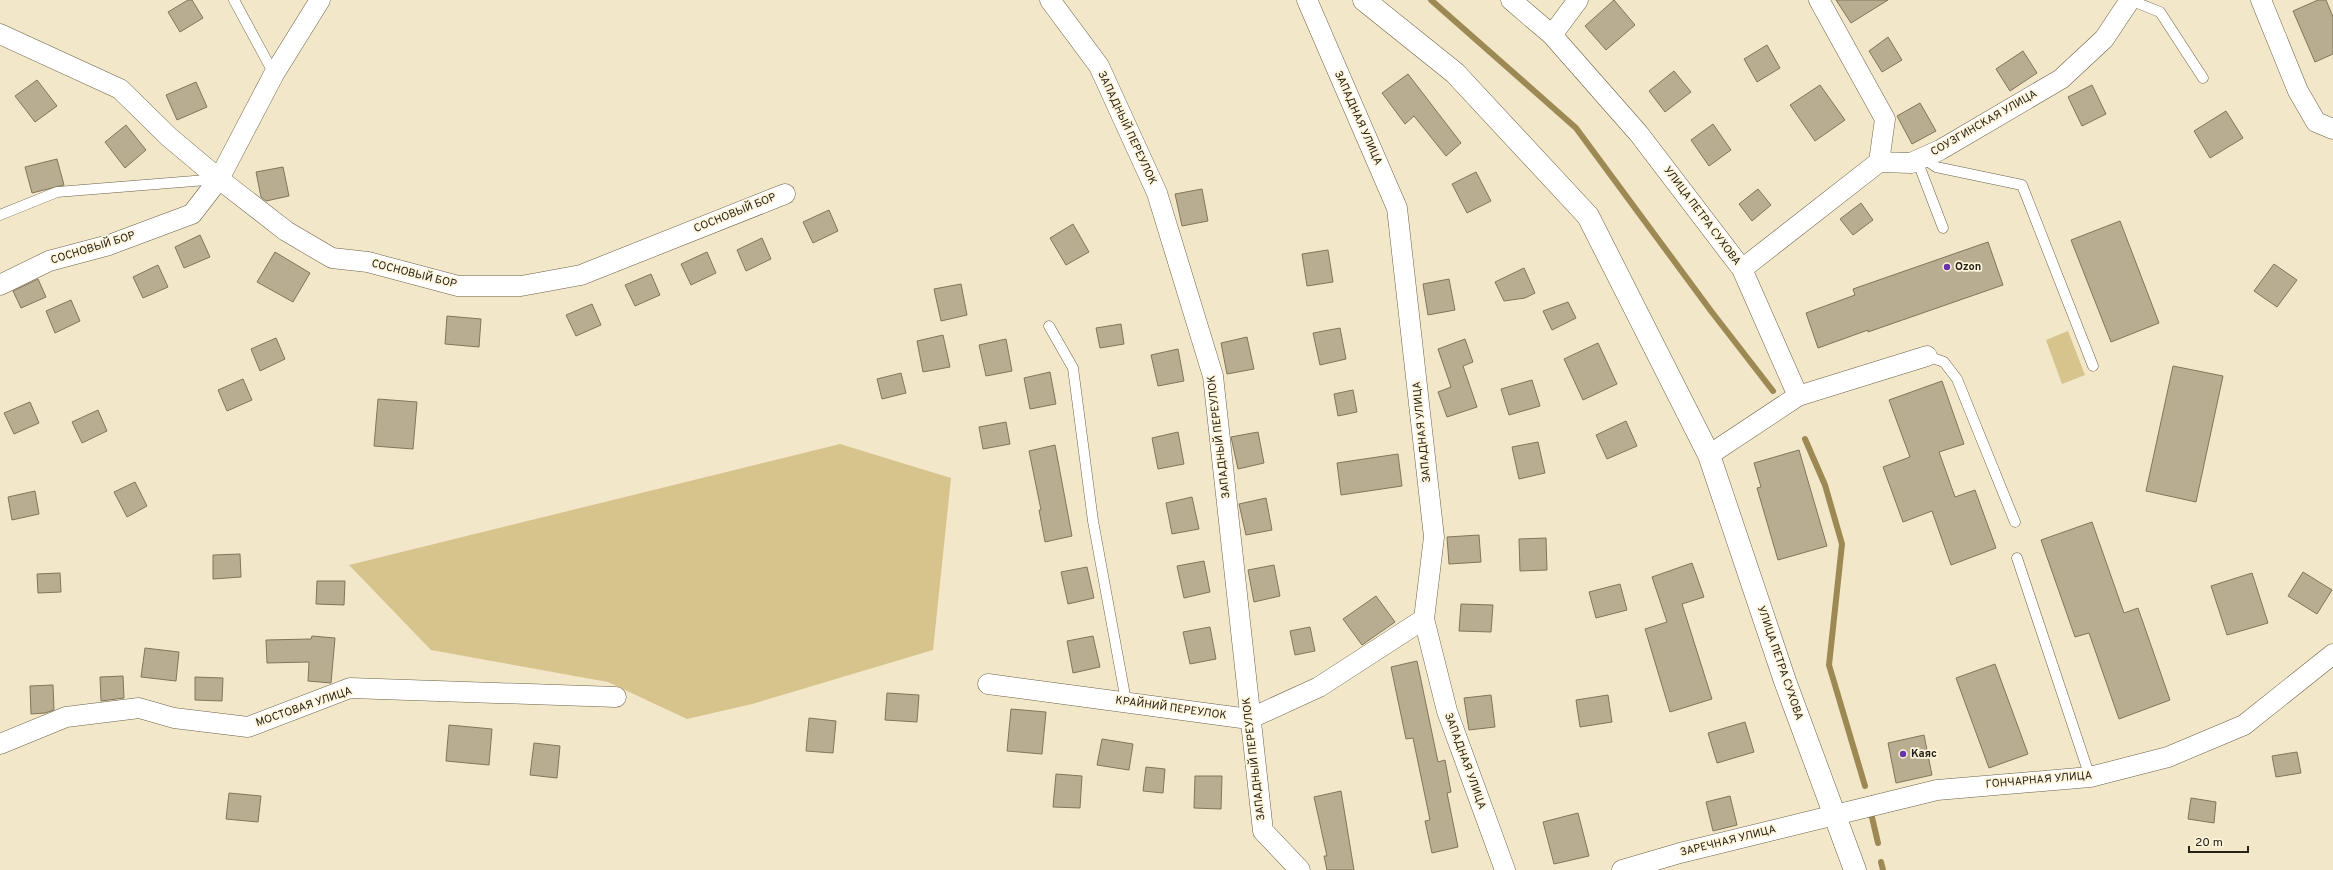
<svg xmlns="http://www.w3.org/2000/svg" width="2333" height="870" font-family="Overpass,sans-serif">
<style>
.green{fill:#d7c38c}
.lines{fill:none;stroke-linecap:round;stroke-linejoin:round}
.stream{stroke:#9d8953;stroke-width:6}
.building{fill:#b8ad90;stroke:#80765a}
.service-casing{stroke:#6b6146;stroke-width:11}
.minor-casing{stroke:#6b6146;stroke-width:21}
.tertiary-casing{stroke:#6b6146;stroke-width:23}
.service{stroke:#fff;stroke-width:10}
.minor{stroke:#fff;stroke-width:20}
.tertiary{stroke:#fff;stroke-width:22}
.poi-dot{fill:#6933a9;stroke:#fef5dc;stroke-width:1.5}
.labels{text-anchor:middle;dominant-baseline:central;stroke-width:3.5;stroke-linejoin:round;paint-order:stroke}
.street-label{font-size:11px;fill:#262216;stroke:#fef5dc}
.poi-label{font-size:11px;font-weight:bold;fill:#262216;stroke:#fef5dc;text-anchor:start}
</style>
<rect width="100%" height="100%" fill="#f3e7c9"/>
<path class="green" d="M2068,331L2085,375L2062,384L2046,340Z
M840,444L951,478L933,650L752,704L687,719L608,682L431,650L349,565Z"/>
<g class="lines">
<path class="stream" d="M1431,0L1576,128L1711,311L1773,391
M1805,439L1825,485L1842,544L1829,665L1865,786
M1871,813L1878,843
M1881,862L1883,870"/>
</g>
<path class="building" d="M188,0H192L203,18L180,32L168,12Z
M1614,0L1635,25L1606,50L1585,26Z
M1836,0H1888L1851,23Z
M2318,0H2326L2333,17V54L2315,62L2293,11Z
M1888,37L1902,60L1882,72L1869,51Z
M1767,45L1780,68L1757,82L1744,59Z
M2023,51L2037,73L2010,91L1996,69Z
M1674,71L1691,92L1665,112L1649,91Z
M1408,74L1461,143L1446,156L1414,116L1405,124L1382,93Z
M37,80L57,106L35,122L15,96Z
M196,82L207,107L177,120L166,95Z
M1820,85L1845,120L1815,141L1790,105Z
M2092,85L2106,114L2082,126L2068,97Z
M1920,103L1936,131L1912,144L1897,116Z
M2226,111L2243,138L2210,158L2194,131Z
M1713,124L1731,150L1709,166L1691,140Z
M126,125L146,150L125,168L105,142Z
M57,159L64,185L32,193L25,167Z
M283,167L289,196L266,201L261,197L256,172Z
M1476,172L1491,201L1467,213L1452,184Z
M1202,189L1208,221L1182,226L1175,194Z
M1758,189L1771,205L1752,221L1739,204Z
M1861,203L1873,220L1853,235L1840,219Z
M829,210L838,231L813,243L803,222Z
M2120,221L2159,323L2111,342L2071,240Z
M1073,224L1089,252L1066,265L1050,238Z
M200,235L210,257L184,268L175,247Z
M762,238L771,259L746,271L737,250Z
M1988,242L2003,285L1868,332V330L1818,348L1806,313L1855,295L1853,289Z
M1328,250L1333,282L1307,286L1302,254Z
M275,252L310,273L293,302L257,282Z
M707,252L716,273L691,285L681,264Z
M2274,264L2297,280L2277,307L2254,291Z
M158,265L168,287L143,298L133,277Z
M1524,268L1535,293L1525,298L1504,301L1495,282Z
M651,274L660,295L635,306L625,285Z
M38,279L46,297L21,308L13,291Z
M1449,279L1455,310L1428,315L1423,284Z
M961,284L967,315L941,321L934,289Z
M71,300L80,321L55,333L46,311Z
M1568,302L1576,318L1552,330L1543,311Z
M592,304L601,325L576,336L566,315Z
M447,316L481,319L479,347L445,344Z
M1121,324L1124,344L1100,348L1096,328Z
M1340,328L1346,359L1320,365L1313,333Z
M943,335L950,367L923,372L917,341Z
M1247,337L1254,369L1227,374L1221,343Z
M276,338L285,359L260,371L251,349Z
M1006,339L1012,371L986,376L979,345Z
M1465,339L1473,362L1463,366L1477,407L1447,417L1438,392L1451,387L1438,349Z
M1598,343L1617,384L1583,400L1564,359Z
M1178,349L1184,381L1158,386L1151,355Z
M2173,366L2223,376L2196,502L2146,491Z
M1050,372L1056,404L1030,409L1024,378Z
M901,373L906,393L882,399L877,379Z
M243,379L252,400L227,411L218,390Z
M1532,380L1540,406L1509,415L1501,389Z
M1942,381L1964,444L1939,452L1955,497L1975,490L1996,548L1951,565L1932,511L1903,522L1883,467L1910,457L1889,400Z
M1353,390L1357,412L1338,416L1334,394Z
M378,399L417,402L413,449L374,446Z
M30,402L39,423L14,434L4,413Z
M98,410L107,431L82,443L72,422Z
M1626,421L1637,446L1607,459L1596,435Z
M1006,422L1010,444L983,449L979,427Z
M1178,432L1184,464L1158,469L1152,438Z
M1258,432L1264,463L1238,469L1231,437Z
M1538,442L1545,473L1519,479L1512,447Z
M1055,445L1072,536L1045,542L1039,510H1041L1029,451Z
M1799,450L1827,546L1778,560L1757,488L1761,487L1754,463Z
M1398,454L1402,486L1341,495L1337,463Z
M135,482L147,506L127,517L114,492Z
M35,491L39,514L12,520L8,497Z
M1192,497L1199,529L1172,534L1166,503Z
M1266,498L1272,530L1246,535L1239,504Z
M2092,522L2124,613L2138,608L2170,700L2119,719L2089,633L2075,637L2041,540Z
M1479,535L1481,562L1449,564L1447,537Z
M1546,538L1547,570L1520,571L1519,539Z
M240,554L241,577L213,579V555Z
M1204,561L1210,592L1184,598L1177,566Z
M1692,563L1704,597L1682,604L1712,699L1670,712L1645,629L1667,622L1652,577Z
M1274,565L1280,596L1254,602L1248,570Z
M1087,567L1094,598L1068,604L1061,572Z
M2303,572L2332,590L2317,614L2288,596Z
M60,573L61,592L38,593L37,574Z
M2252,573L2268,623L2227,635L2211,586Z
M317,581H345L344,605L316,604Z
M1620,584L1627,610L1596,618L1589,592Z
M1376,596L1395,622L1362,645L1343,619Z
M1461,604L1493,605L1491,632L1459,631Z
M1210,627L1216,659L1190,664L1183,632Z
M1310,627L1315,651L1295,655L1290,631Z
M312,636L335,638L331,683L308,681L309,662L267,663L266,640L311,639Z
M1093,636L1100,667L1073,673L1067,641Z
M145,648L179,652L176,681L141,677Z
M1417,661L1438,762L1445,760L1451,792L1447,793L1458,847L1432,853L1425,821L1430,820L1413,738L1406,739L1391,667Z
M1995,664L2028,754L1989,768L1956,678Z
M123,676L124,698L101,701L100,677Z
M195,677L223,678L222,701L195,700Z
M53,685L54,710L45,713L31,714L30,686Z
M887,693L919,695L917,722L885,720Z
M1491,695L1495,727L1469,730L1464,698Z
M1608,695L1612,722L1580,727L1576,700Z
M1011,709L1046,712L1042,754L1007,751Z
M809,718L836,721L833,753L806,751Z
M1745,722L1754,752L1717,763L1708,733Z
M449,725L492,729L489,765L446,761Z
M1924,735L1932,775L1896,783L1888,743Z
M1102,739L1133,744L1129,770L1097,765Z
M534,743L560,746L557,778L530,775Z
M2297,752L2301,773L2276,777L2272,756Z
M1146,767L1165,769L1163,793L1143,791Z
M1056,774L1082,776L1080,808L1053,807Z
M1195,776H1222L1221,809L1194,808Z
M1341,791L1354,870H1327L1324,856H1327L1314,797Z
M229,793L261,796L258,822L226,819Z
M1730,796L1737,825L1713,831L1706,802Z
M2191,798L2216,802L2214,823L2188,819Z
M1578,813L1589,856L1554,864L1543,822Z"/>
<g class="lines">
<g class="service-casing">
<path id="service" d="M234,0L274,74
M2130,0L2160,12L2203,78
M1923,158L1936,167L2022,185L2093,366
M1917,160L1943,228
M0,215L57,192L219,179
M1049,326L1073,368L1093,521L1126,701
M1927,356L1944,362L1957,379L2015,522
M2017,558L2090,777"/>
</g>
<g class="minor-casing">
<path id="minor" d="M320,0L274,74L219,179L286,231L332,258L368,262L458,286H521L581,275L785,194
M1050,0L1099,66L1157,193L1213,376L1263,831L1300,870
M1307,0L1397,208L1434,537L1424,619L1447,711L1505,870
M1511,0L1552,35L1639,134L1742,269L1798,396L1709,455
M1819,0L1885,119L1879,162
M2261,0L2298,91L2316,122L2333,129
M0,34L120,89L169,137L219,179L192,214L109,245L49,261L0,285
M1552,35L1578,0
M1742,269L1879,162L1911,163L1940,150L2061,79L2104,39L2130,0
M1798,396L1927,356
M988,684L1249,719L1319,687L1424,619
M0,744L66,717L139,708L174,718L248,727L350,688L616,697
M1622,870L1680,853L1937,790L2090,777L2168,757L2244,725L2333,654"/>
</g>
<g class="tertiary-casing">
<path id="tertiary" d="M1364,0L1455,73L1588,216L1709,455L1785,681L1855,870"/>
</g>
<use href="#service" class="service"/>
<use href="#minor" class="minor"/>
<use href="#tertiary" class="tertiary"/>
</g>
<g class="poi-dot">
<circle cx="1947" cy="267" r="4"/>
<circle cx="1903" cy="754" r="4"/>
</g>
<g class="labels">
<g class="street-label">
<text transform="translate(1358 118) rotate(66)">ЗАПАДНАЯ УЛИЦА</text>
<text transform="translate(1984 123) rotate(-30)">СОУЗГИНСКАЯ УЛИЦА</text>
<text transform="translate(1127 128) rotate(65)">ЗАПАДНЫЙ ПЕРЕУЛОК</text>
<text transform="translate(735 213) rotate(-22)">СОСНОВЫЙ БОР</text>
<text transform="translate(1702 216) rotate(53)">УЛИЦА ПЕТРА СУХОВА</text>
<text transform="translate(93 248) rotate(-17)">СОСНОВЫЙ БОР</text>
<text transform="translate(414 274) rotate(14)">СОСНОВЫЙ БОР</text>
<text transform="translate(1422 432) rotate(-96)">ЗАПАДНАЯ УЛИЦА</text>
<text transform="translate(1219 437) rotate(-97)">ЗАПАДНЫЙ ПЕРЕУЛОК</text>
<text transform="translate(1780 663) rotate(71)">УЛИЦА ПЕТРА СУХОВА</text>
<text transform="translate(304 707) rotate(-19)">МОСТОВАЯ УЛИЦА</text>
<text transform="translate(1171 708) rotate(8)">КРАЙНИЙ ПЕРЕУЛОК</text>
<text transform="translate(1254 759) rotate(-97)">ЗАПАДНЫЙ ПЕРЕУЛОК</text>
<text transform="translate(1465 761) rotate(70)">ЗАПАДНАЯ УЛИЦА</text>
<text transform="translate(2039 780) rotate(-5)">ГОНЧАРНАЯ УЛИЦА</text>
<text transform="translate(1728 841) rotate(-14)">ЗАРЕЧНАЯ УЛИЦА</text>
</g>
<g class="poi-label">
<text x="1955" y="267">Ozon</text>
<text x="1911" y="754">Каяс</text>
</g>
</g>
<path d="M2189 846v6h59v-6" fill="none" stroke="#262216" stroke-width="2"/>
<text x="2195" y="846" font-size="12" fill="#262216" stroke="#fef5dc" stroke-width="3" paint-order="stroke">20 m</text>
</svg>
